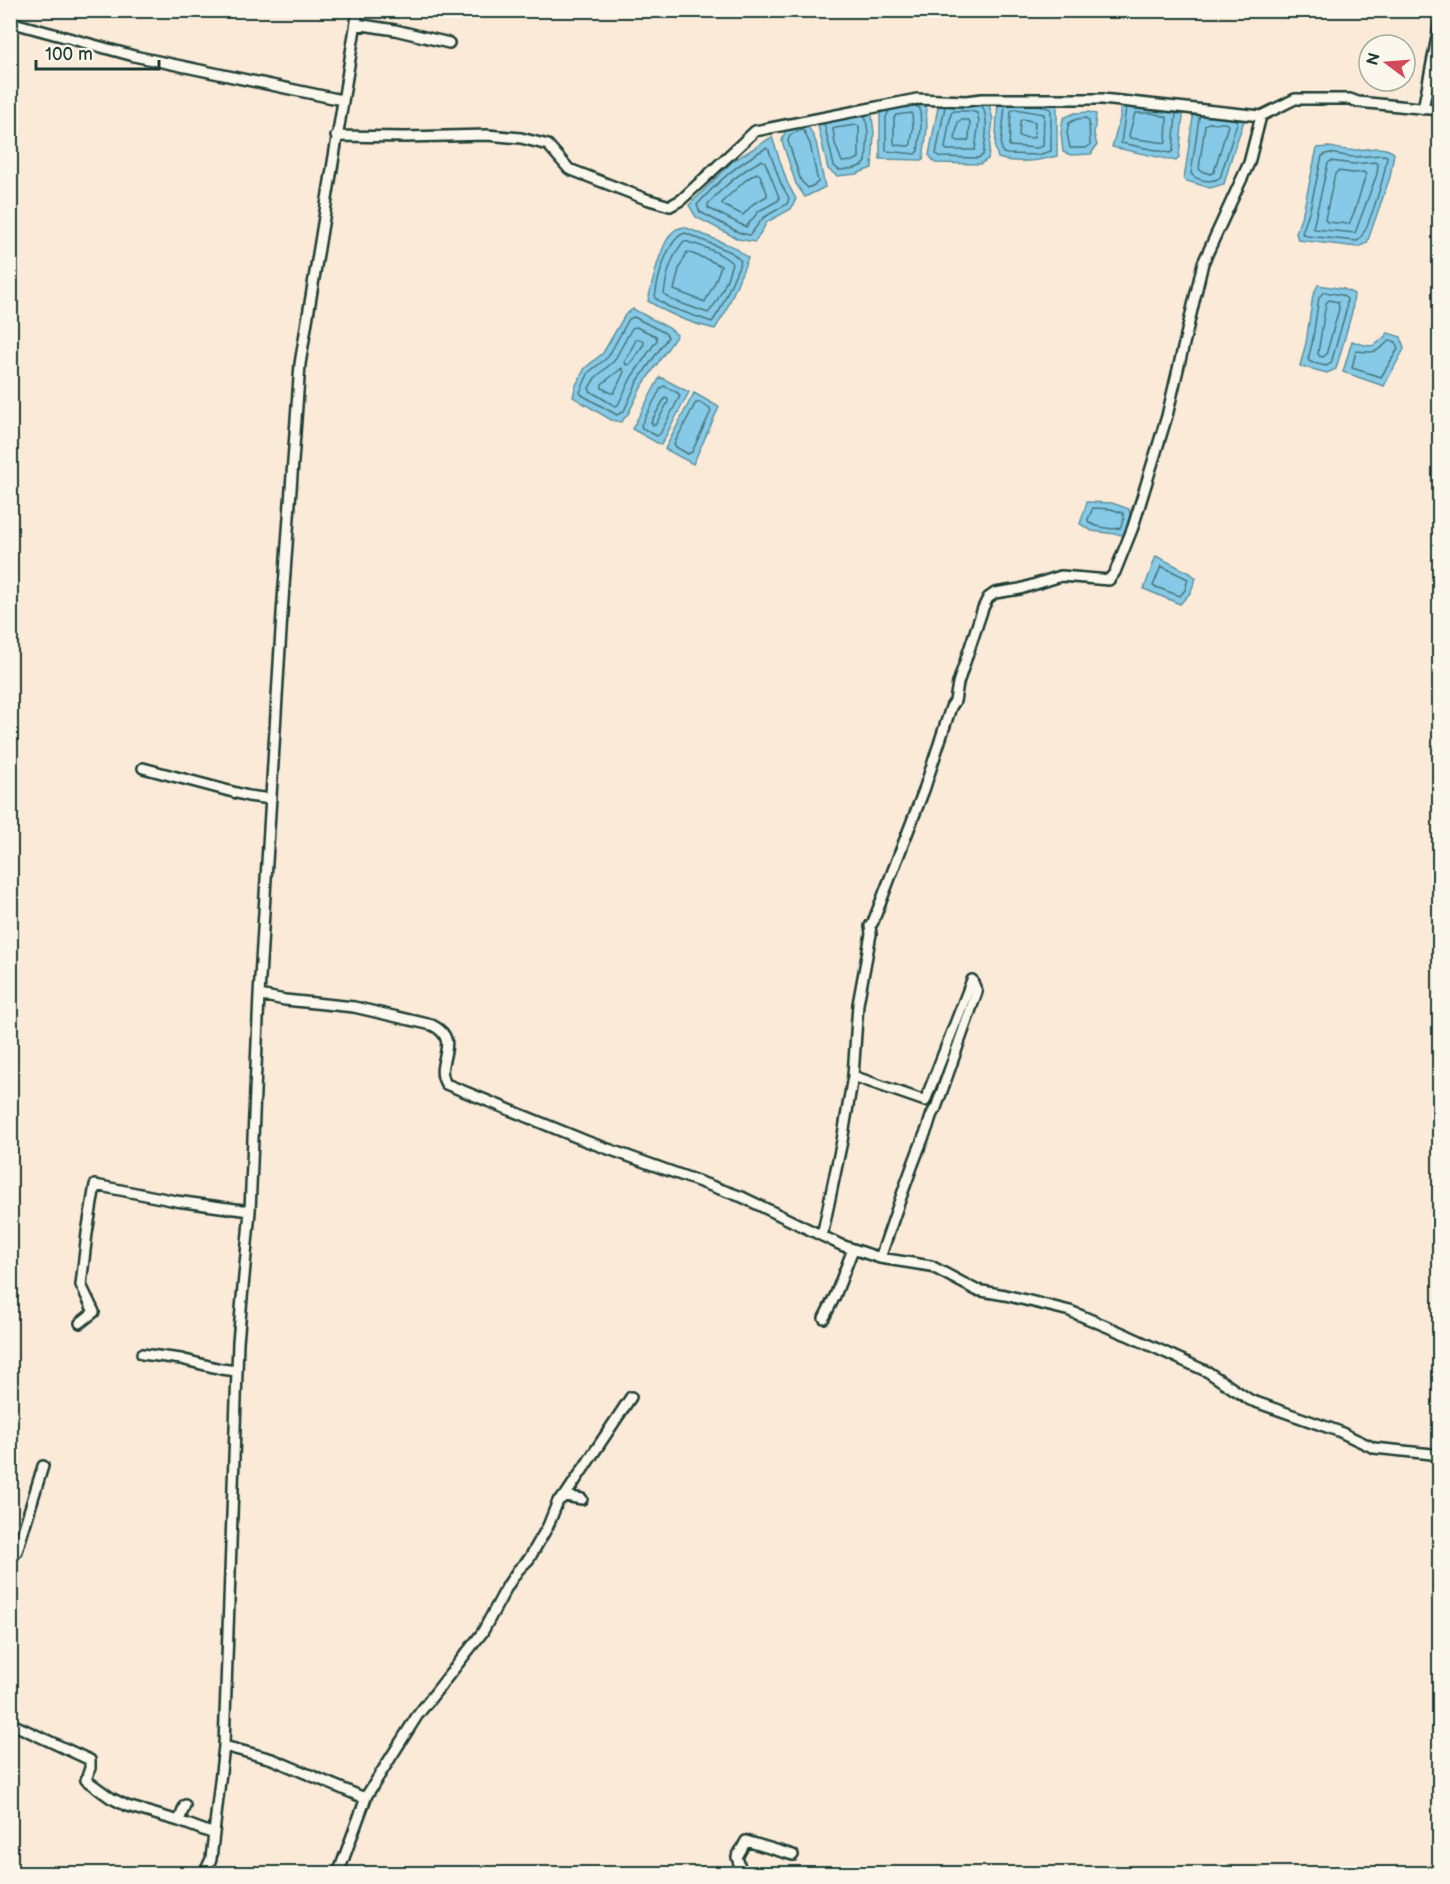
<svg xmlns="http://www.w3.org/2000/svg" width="1450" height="1884" font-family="'Balsamiq Sans',sans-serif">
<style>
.water{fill:#86cae7;stroke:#5d929f;stroke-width:1.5}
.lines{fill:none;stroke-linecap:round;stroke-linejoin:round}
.shore{stroke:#48757c;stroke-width:1.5}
.minor-casing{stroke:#1f3d34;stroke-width:14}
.minor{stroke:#fbf7ec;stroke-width:9}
</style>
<rect width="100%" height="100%" fill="#fbead8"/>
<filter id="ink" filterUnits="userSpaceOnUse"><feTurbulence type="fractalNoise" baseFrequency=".0167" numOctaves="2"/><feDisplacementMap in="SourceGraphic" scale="12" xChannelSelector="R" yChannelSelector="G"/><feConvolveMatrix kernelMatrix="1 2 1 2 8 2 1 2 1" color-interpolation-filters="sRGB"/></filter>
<g filter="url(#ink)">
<path class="water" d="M1009,94L1057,103V156C1038,161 1017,164 998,158L995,148L998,102Z
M944,97L988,100L993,120L988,159L980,164L935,163L929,155L938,107Z
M1120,99H1153L1184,106L1179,157L1176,161L1112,147L1120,118Z
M926,100L927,129L923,160L880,159V114L887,103Z
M871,109L874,133L872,168L856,174L837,176L828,169L816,117Z
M1194,110L1247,112L1232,156L1224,184L1210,188L1184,180Z
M1089,112L1096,114L1094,134L1097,145L1091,154L1071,155L1063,152L1061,133L1063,118L1075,113Z
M798,123L807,124L816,142L825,187L805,197L796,184L782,141L785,131Z
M772,137L787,182L796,199L791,209L767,222L755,242L738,239L696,217L689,205L733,161Z
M1329,147C1337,148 1346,151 1354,150C1368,150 1382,144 1394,153L1390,177L1370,234L1367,243L1358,247L1298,240L1296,233L1304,208L1317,148Z
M684,227L734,247L748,258L725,313L715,329C692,324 668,314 648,301C652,284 661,240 675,230C678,228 681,228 684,227Z
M1318,285L1344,289L1354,294L1352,312L1336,369L1327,373L1300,366L1306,343L1313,295Z
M633,309L669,328L677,335L642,386L628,414L621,422L611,420L573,397L576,385L585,368L603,353L625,315Z
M1388,333L1401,337L1404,349L1384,386L1343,372L1352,341C1371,348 1374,349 1388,333Z
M660,377L689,392L661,445L632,429Z
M694,393L719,407L693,464L665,449Z
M1087,502L1112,503L1129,509L1131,518L1123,535L1092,531L1080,524Z
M1156,556L1190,573L1196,578L1190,593L1180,604L1144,589Z"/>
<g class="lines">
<path class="shore" d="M1005,105L1001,146L1003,153L1007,154L1038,155L1051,151V109L1039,105
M945,106L936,154L940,157L978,158L983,155C986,138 989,120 982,105
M1126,108L1121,143L1170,153L1173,151L1176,113
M1015,109L1044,114L1043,146L1037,148L1009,146L1011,111Z
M889,111L886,117V151L915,154L918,151L921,129L920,108L915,106
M954,111H971L977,113L979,121L975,150H947L945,148L951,113Z
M912,113L913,128L911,144L909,146L895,145L894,143V118L896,115Z
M1135,113H1152L1167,117L1166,143L1130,138L1129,135Z
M1201,116L1199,118L1191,174C1198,181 1211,183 1220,178L1238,120
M1086,118L1089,121L1090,145L1086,148H1070L1067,133L1069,123L1077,119Z
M1023,119L1035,122L1034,138L1019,137L1020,121Z
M961,120H968L970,122L969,139L967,141H958L955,139L958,122Z
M824,123L834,166L839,170C849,169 860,169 866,162L868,133L866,119L864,116L857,117
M1208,123H1225L1228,125L1214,172L1210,174L1201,171L1199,169L1205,125Z
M856,125L859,126V158L853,161L842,162L835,144L833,129L835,128Z
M800,130L804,131L810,144L818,182L816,184L808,188L801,181L788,141L790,135Z
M766,148L769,150L781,184L789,198L787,204L763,218L750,235L740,233L700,212L697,205C719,180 738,164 766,148Z
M1329,153L1353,157L1384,155L1387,156C1386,171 1368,235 1357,241L1307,236L1302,233L1310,209L1322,156Z
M762,160L765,162L779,197V200L759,211L746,227L708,208V204C724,186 741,171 762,160Z
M1331,161L1353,164L1375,162L1378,164L1377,174L1355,233L1315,229L1313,228L1328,163Z
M1338,171L1353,173L1364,172L1366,174L1355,210L1349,224L1327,222L1325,219L1335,174Z
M757,173L760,175L767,193V196L753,204L743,215L723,205L722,203L724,200L747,179Z
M685,233L731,252L741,261L720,310L712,322L669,307L655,298C657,281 667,238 685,233Z
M684,241C699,245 721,252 732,263C728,279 719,301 708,313L672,300L664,294C666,276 672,255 684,241Z
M687,252L709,260L721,266L715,282L705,302L674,290L679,269Z
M1324,292L1342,295L1347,299L1346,311L1331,363L1326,366L1310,362L1308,359L1312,344L1319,297Z
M1329,300L1338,302L1339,309L1326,355L1323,357L1319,356L1318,353L1326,303Z
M634,317L665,333L668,337L637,382L624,411L617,415L582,395L580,392L589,372L608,357L629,319Z
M636,327L656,336L657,340L631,378L618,405L615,406L590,391L589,388L595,378L614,361L632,328Z
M639,339L643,341L644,344L630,364L626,365L625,361L636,340Z
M1390,340L1396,342L1398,349L1381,377L1352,368L1356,351C1375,353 1375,354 1390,340Z
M622,368L624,372L614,393H611L602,388V384Z
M664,386L678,393L680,396L660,434L657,436L642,428L641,425L661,388Z
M665,398L668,399V402L656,424L653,425L651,422Z
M699,402L709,408L711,411L692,452L688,454L676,447L674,444L695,404Z
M1093,508L1111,509L1123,513L1124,518L1120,528C1111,530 1097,527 1089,523L1088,519Z
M1161,566L1188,579L1185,590L1180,596L1153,586Z"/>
<g class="minor-casing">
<path id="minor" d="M10,22L134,56L342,100
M356,24L395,30L449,43
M1423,109L1440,22
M336,136L405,137L487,135L521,138L548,145L569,169L646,199L670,206L681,200L755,131L917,99L966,101L982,99H1102L1261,116L1295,99H1350L1358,102L1440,110
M143,768L248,796L271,799
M259,995L285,1000L354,1007L432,1025C464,1041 432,1063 446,1084L586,1141L742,1197L841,1245L880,1258L931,1266L976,1290L1005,1295L1070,1311L1127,1335L1208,1372L1250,1400L1338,1431L1374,1448L1432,1454L1440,1461
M853,1076L925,1101L972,980
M822,1236L842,1141L853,1076L858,1004L871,934L870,926L873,922L924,790L951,707L955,701L958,683L983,608L988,598L995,593L1020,589L1061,576L1109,580L1115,572L1133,527L1167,416L1203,263L1249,163L1261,116
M880,1258C895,1215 909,1171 927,1129C930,1122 930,1114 936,1108L977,992L972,980
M824,1318L835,1296L853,1249
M80,1323L94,1312L81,1285L87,1233L95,1185L176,1201L250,1211
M142,1354L181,1359L221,1369L237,1371
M565,1496L631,1397
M10,1560L17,1551L43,1466
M10,1723L90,1760V1768L86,1780L111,1798L127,1806L179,1821L214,1834
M224,1746L272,1759L362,1797L367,1795L417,1716L482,1633L508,1585L518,1570L529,1559L548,1526L558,1501L565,1496L582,1499
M179,1821L185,1805
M204,1874L211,1859L224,1746L238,1342L250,1211L259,995L282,614L300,364L358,10
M338,1874L367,1795
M742,1874L737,1857L746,1841L793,1855"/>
</g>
<use href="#minor" class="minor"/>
</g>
</g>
<rect width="1450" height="1884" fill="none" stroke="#fbf7ec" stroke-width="36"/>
<rect x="18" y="18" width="1414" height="1848" fill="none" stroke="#1f3d34" stroke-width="2" filter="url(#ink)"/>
<g transform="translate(1387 63) rotate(286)"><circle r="28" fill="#fbf7ec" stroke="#a3ada2" stroke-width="1.5"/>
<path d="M0-4.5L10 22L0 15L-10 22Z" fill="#d1495b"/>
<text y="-9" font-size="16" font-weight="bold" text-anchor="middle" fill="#1f3d34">N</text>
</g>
<path d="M36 60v9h123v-9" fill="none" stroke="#1f3d34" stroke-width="3"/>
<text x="45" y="60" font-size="18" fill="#1f3d34" stroke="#fbf7ec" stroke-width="4.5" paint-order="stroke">100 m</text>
</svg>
